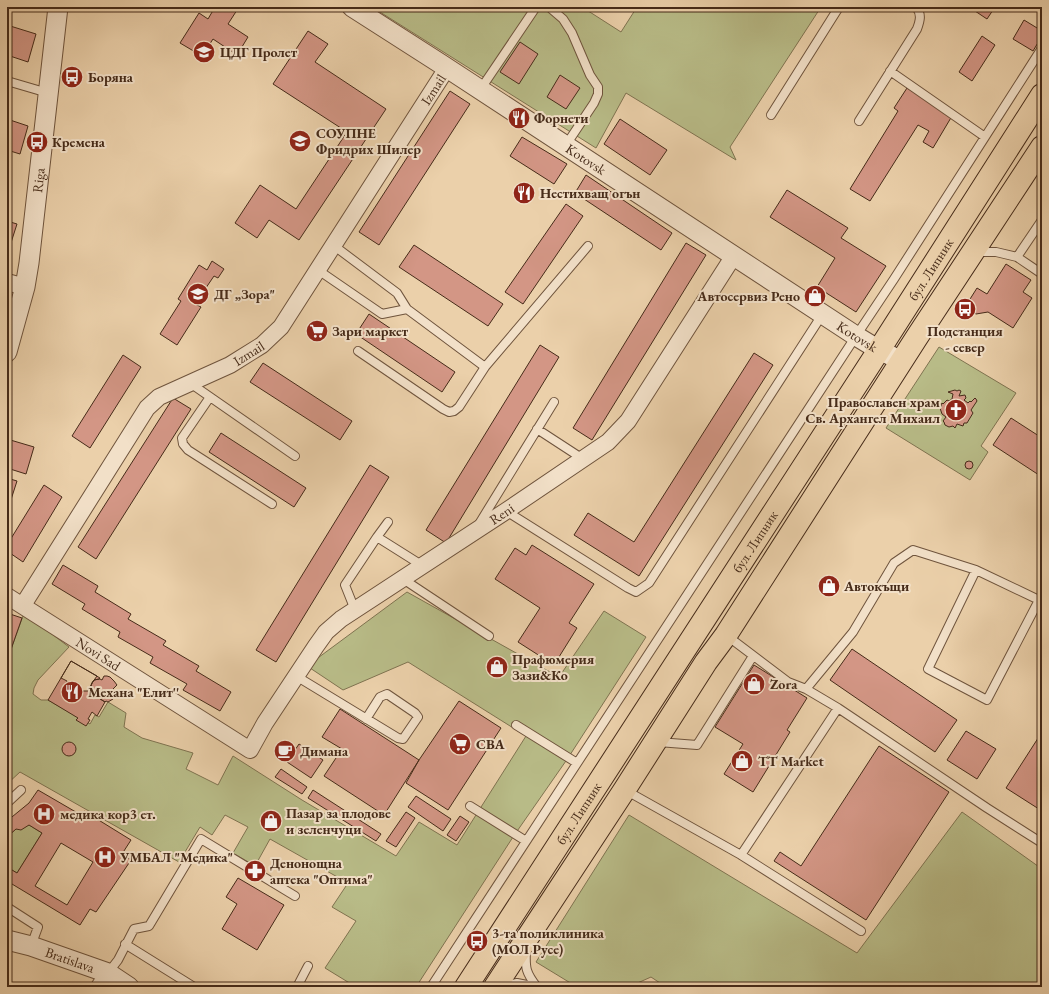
<svg xmlns="http://www.w3.org/2000/svg" width="1049" height="994" font-family="'EB Garamond',serif">
<style>
.green{fill:#b8bb87;stroke:#7f7350}
.building{fill:#d39685;stroke:#462b19;fill-rule:evenodd}
.lines{fill:none;stroke-linecap:round;stroke-linejoin:round}
.service-casing{stroke:#6f543d;stroke-width:10}
.minor-casing{stroke:#6f543d;stroke-width:18}
.tertiary-casing{stroke:#6f543d;stroke-width:21}
.primary-casing{stroke:#462b19;stroke-width:24}
.service{stroke:#f2e0c8;stroke-width:8}
.minor{stroke:#f2e0c8;stroke-width:16}
.tertiary{stroke:#f2e0c8;stroke-width:19}
.primary{stroke:#ebd0aa;stroke-width:22}
.labels{text-anchor:middle;dominant-baseline:central;stroke-width:4;stroke-linejoin:round;paint-order:stroke}
.poi-label{font-size:14px;font-weight:bold;fill:#462b19;stroke:#f2e0c8;text-anchor:start}
.street-label{font-size:14px;fill:#462b19;stroke:#f2e0c8}
</style>
<rect width="100%" height="100%" fill="#ebd0aa"/>
<filter id="stains"><feTurbulence type="fractalNoise" baseFrequency=".005" numOctaves="4"/><feColorMatrix values="0 0 0 0 .2 0 0 0 0 .09 0 0 0 0 .02 0 0 0 .5 -.17"/></filter>
<radialGradient id="worn" r=".72"><stop offset=".6" stop-color="#630" stop-opacity="0"/><stop offset="1" stop-color="#630" stop-opacity=".3"/></radialGradient>
<path class="green" d="M372,7H582L621,32L637,7H821L730,147L736,160L626,93L596,148Z
M939,347L1016,393L981,446L988,452L970,480L886,428Z
M407,592L559,677L604,611L646,637L568,758L513,837L416,987H356L325,968L356,921L332,907L348,883L270,839L255,866L233,853L248,827L225,815L212,835L200,827L179,862L20,772L7,784V654L9,655L24,613L69,647L38,680L34,688L33,694L41,700H48L90,724L95,715L99,717L108,702L126,713L124,727L142,738L193,753L186,769L218,785L233,756L302,800L396,856L419,822L457,845L526,736L408,662L343,690L307,666Z
M962,812L1042,869V987H666L651,977L633,985L632,987H577L536,962L629,815L857,953Z
M29,825L42,833L17,873L7,867V837L16,829Z"/>
<path class="building" d="M215,7H239L228,24L248,37L237,55L213,39L202,56L180,43L199,13L208,19Z
M969,7H995L987,19Z
M1024,20L1042,31V36L1033,51L1013,39Z
M7,25L36,34L28,62L7,55Z
M308,31L328,44L315,62L386,109L299,240L269,220L257,238L235,223L260,185L296,209L347,132L273,84Z
M982,36L995,45L972,81L959,72Z
M520,42L538,54L519,84L500,72Z
M560,75L580,88L566,109L547,97Z
M907,88L952,116L933,148L923,142L929,131L918,125L870,201L850,189L898,111L894,108Z
M450,91L470,104L379,245L359,232Z
M7,119L28,126L20,154L7,150Z
M620,119L667,150L650,175L604,144Z
M522,137L567,164L554,184L510,156Z
M586,175L672,233L661,250L575,193Z
M787,190L848,228L841,238L886,266L856,312L817,287L835,258L770,217Z
M566,204L583,216L523,304L505,292Z
M7,221L17,224L8,252L7,251Z
M686,243L706,255L592,440L573,428Z
M414,245L503,304L488,326L399,267Z
M212,261L224,269L218,278L214,276L195,304L201,307L177,345L160,334L181,301L178,299L199,265L207,270Z
M1006,264L1031,280L1023,292L1032,298L1013,328L988,312L976,314L965,307L977,288L987,294Z
M369,314L455,372L442,392L356,334Z
M540,345L559,357L446,543L426,530Z
M754,353L773,365L639,576L574,535L588,513L634,542Z
M123,355L141,367L90,448L72,436Z
M263,363L352,421L340,440L250,382Z
M955,390L957,391L959,390L961,391L959,396L965,395L966,398L964,400L968,403L970,401L971,402L975,398L976,399L977,401L971,410L973,413L967,423H964L963,426L957,424L955,428L953,426L949,427L945,425L944,422L943,421L946,417L942,414L940,408L942,406L941,405L942,403L943,404L947,400L949,401L952,399L953,394L948,392Z
M173,398L191,409L96,559L78,547Z
M1011,418L1042,438V477L993,445Z
M221,433L306,488L294,507L209,452Z
M7,439L34,447L26,474L7,468Z
M965 465a4 4 0 1 1 8 0a4 4 0 1 1-8 0Z
M370,465L389,477L276,662L256,650Z
M7,478L17,481L7,512Z
M44,485L62,497L23,562L7,551V545Z
M532,545L594,584L569,623L577,628L554,665L518,642L540,608L495,579L515,548L526,555Z
M63,565L98,586L95,592L131,614L128,619L166,641L163,645L199,666L196,671L231,692L220,711L183,690L187,684L150,663L153,657L118,637L120,632L82,609L85,604L52,584Z
M10,614L22,618L9,655L7,654V622Z
M852,649L957,720L935,752L830,680Z
M71,661L100,678L99,679L94,680L92,683L90,688L91,691L94,695L105,702L97,716L92,712L88,719L90,720L86,726L76,720L78,718L48,700Z
M71,661L97,676L92,683L90,688L91,691H82L80,693L76,692L69,686L67,684V681L61,678Z
M754,665L807,698L787,730L790,732L753,792L724,774L743,744L715,727Z
M104,676H107L110,677L114,681L117,685L113,689V699L108,702L106,701L105,702L94,695L91,691L90,688L92,683L94,680L100,679L102,680Z
M459,701L501,728L448,810L406,783L419,760Z
M340,709L419,760L384,815L324,776L342,749L322,737Z
M966,731L996,749L977,779L947,760Z
M1042,732V811L1006,788Z
M62 749a7 7 0 1 1 14 0a7 7 0 1 1-14 0Z
M299,744L323,760L311,778L287,762Z
M879,746L949,792L866,920L774,861L780,852L801,866Z
M281,769L307,787L302,794L275,777Z
M38,790L81,815L84,811L131,840L122,854L131,860L96,912L90,909L80,925L7,881V867L17,873L42,833L29,825L21,830L16,829L7,837V821L29,803ZM61,843L93,862L67,905L35,886Z
M313,790L381,834L376,841L308,798Z
M416,796L451,819L443,831L408,807Z
M406,812L415,818L396,847L386,841Z
M460,816L469,822L456,841L447,835Z
M238,878L284,905L257,950L222,929L237,904L226,897Z"/>
<g class="lines">
<g class="service-casing">
<path id="service" d="M549,7L563,19L572,33L590,75L598,87V94L594,103L566,145
M890,71L985,137
M7,81L48,93
M480,90L536,7
M771,115L839,7
M859,121L917,29C920,21 922,14 916,7
M333,245L397,293L407,309L485,367L588,246
M976,252H996L1017,257L1042,220
M1017,257L1042,274
M318,270L382,314L407,309
M358,351L443,409L449,412L454,411L459,407L485,367
M190,383L295,456
M210,397L182,438L183,444L188,450L272,504
M537,429L583,459
M506,511L628,588L636,592L649,583L822,315
M479,524L554,402
M377,537L388,522
M403,579L489,636
M355,610L345,585L377,537L423,566
M726,635L788,682L806,689L838,708L987,808L1042,843
M296,676L398,738L403,739L418,717L415,713L387,694L380,697L366,719
M806,689L853,632L894,563L913,550L976,570L1039,600L987,700L928,669L976,570
M516,725L577,763
M658,742L697,745L753,656
M625,790L741,855L861,931
M7,803L21,790
M470,806L526,841
M741,855L838,708
M7,907L38,927L31,946
M125,944L194,987
M526,951C525,968 526,973 537,987
M108,973L118,960L134,929L149,926L201,839L295,896
M297,987L308,966
M431,987L856,336L894,279L1042,48
M501,987L503,986L517,983L537,987"/>
</g>
<g class="minor-casing">
<g id="minor">
<path d="M7,282L25,287"/>
<path id="s1" d="M7,596L250,750L265,723L316,646L326,632L341,619L506,511L608,442L628,421L733,257"/>
<path id="s2" d="M23,605L147,408L159,397L230,365L262,345L281,327L447,68"/>
<path d="M99,987L108,973"/>
</g>
</g>
<g class="tertiary-casing">
<g id="tertiary">
<path id="s3" d="M352,7L441,64L856,336L879,350L902,361"/>
<path id="s4" d="M7,352L25,287L29,263L58,7"/>
<path id="s5" d="M7,940L31,946L108,973L129,987"/>
</g>
</g>
<g class="primary-casing">
<g id="primary">
<path id="s6" d="M466,987L879,350L1042,95"/>
<path d="M495,987L625,789L706,662L726,635L917,337L1042,147"/>
</g>
</g>
<use href="#service" class="service"/>
<use href="#minor" class="minor"/>
<use href="#tertiary" class="tertiary"/>
<use href="#primary" class="primary"/>
</g>
<defs>
<g id="school-disc" transform="scale(1.15)"><circle r="9.5" fill="#8f2418" stroke="#f2e0c8"/><path d="M0-5L7-2L0 1L-7-2ZM-4 1L0 2.5L4 1V4Q0 6-4 4Z" fill="#fff"/></g>
<g id="bus-disc" transform="scale(1.15)"><circle r="9.5" fill="#8f2418" stroke="#f2e0c8"/><path d="M-5-6H5V4H4V6H2V4H-2V6H-4V4H-5ZM-3.5-4V0h7V-4ZM-3.5 1.2v1.5H-2V1.2ZM2 1.2v1.5H3.5V1.2Z" fill="#fff"/></g>
<g id="restaurant-disc" transform="scale(1.15)"><circle r="9.5" fill="#8f2418" stroke="#f2e0c8"/><path d="M-5-6h1v4h1v-4h1v4h1v-4h1v5L-1.5 .5V6h-2V.5L-5-1ZM5-6V6H3V1.5H1.5Q1.5-4 5-6Z" fill="#fff"/></g>
<g id="shop-disc" transform="scale(1.15)"><circle r="9.5" fill="#8f2418" stroke="#f2e0c8"/><path d="M-5-2.5h2.3a2.7 3.5 0 0 1 5.4 0H5L5.5 6h-11ZM-1.5-2.5h3a1.5 2.3 0 0 0-3 0Z" fill="#fff"/></g>
<g id="supermarket-disc" transform="scale(1.15)"><circle r="9.5" fill="#8f2418" stroke="#f2e0c8"/><path d="M-6-5.5h2.5l.6 2H6L4.5 2H-2.5L-4.4-4H-6ZM-1.5 3.2a1.3 1.3 0 1 0 .1 0ZM3 3.2a1.3 1.3 0 1 0 .1 0Z" fill="#fff"/></g>
<g id="church-disc" transform="scale(1.15)"><circle r="9.5" fill="#8f2418" stroke="#f2e0c8"/><path d="M-1.2-6h2.4v3.5h3.3v2.4h-3.3V6h-2.4V-.1h-3.3v-2.4h3.3Z" fill="#fff"/></g>
<g id="cafe-disc" transform="scale(1.15)"><circle r="9.5" fill="#8f2418" stroke="#f2e0c8"/><path d="M-5.5-4.5H6V0H3Q3 3.5 0 3.5H-2.5Q-5.5 3.5-5.5 0ZM3-3.2v2h1.7v-2ZM-6 4.5H4V6H-6Z" fill="#fff"/></g>
<g id="hospital-disc" transform="scale(1.15)"><circle r="9.5" fill="#8f2418" stroke="#f2e0c8"/><path d="M-5-5h3v3.5h4V-5h3V5h-3V1.5h-4V5h-3Z" fill="#fff"/></g>
<g id="pharmacy-disc" transform="scale(1.15)"><circle r="9.5" fill="#8f2418" stroke="#f2e0c8"/><path d="M-2-6h4v4h4v4h-4v4h-4v-4h-4v-4h4Z" fill="#fff"/></g>
</defs>
<g fill-rule="evenodd">
<use href="#school-disc" x="204" y="52"/>
<use href="#bus-disc" x="72" y="77"/>
<use href="#restaurant-disc" x="519" y="118"/>
<use href="#school-disc" x="300" y="141"/>
<use href="#bus-disc" x="37" y="142"/>
<use href="#restaurant-disc" x="524" y="193"/>
<use href="#school-disc" x="198" y="294"/>
<use href="#shop-disc" x="815" y="296"/>
<use href="#bus-disc" x="965" y="309"/>
<use href="#supermarket-disc" x="317" y="331"/>
<use href="#church-disc" x="956" y="410"/>
<use href="#shop-disc" x="829" y="586"/>
<use href="#shop-disc" x="497" y="667"/>
<use href="#shop-disc" x="754" y="684"/>
<use href="#restaurant-disc" x="72" y="692"/>
<use href="#supermarket-disc" x="460" y="744"/>
<use href="#cafe-disc" x="285" y="751"/>
<use href="#shop-disc" x="742" y="761"/>
<use href="#hospital-disc" x="44" y="814"/>
<use href="#shop-disc" x="271" y="821"/>
<use href="#hospital-disc" x="105" y="857"/>
<use href="#pharmacy-disc" x="255" y="871"/>
<use href="#bus-disc" x="477" y="941"/>
</g>
<g class="labels">
<g class="poi-label">
<text x="220" y="52">ЦДГ Пролет</text>
<text x="88" y="77">Боряна</text>
<text x="534" y="118">Форнети</text>
<text x="316" y="133">СОУПНЕ<tspan x="316" dy="16">Фридрих Шилер</tspan></text>
<text x="52" y="142">Кремена</text>
<text x="540" y="193">Нестихващ огън</text>
<text x="214" y="294">ДГ „Зора"</text>
<text x="800" y="296" text-anchor="end">Автосервиз Рено</text>
<text x="332" y="331">Зари маркет</text>
<text x="965" y="331" text-anchor="middle">Подстанция<tspan x="965" dy="16">- север</tspan></text>
<text x="940" y="402" text-anchor="end">Православен храм<tspan x="940" dy="16">Св. Архангел Михаил</tspan></text>
<text x="844" y="586">Автокъщи</text>
<text x="512" y="659">Прафюмерия<tspan x="512" dy="16">Зази&amp;Ко</tspan></text>
<text x="770" y="684">Zora</text>
<text x="88" y="692">Механа "Елит''</text>
<text x="476" y="744">CBA</text>
<text x="300" y="751">Димана</text>
<text x="758" y="761">TT Market</text>
<text x="286" y="813">Пазар за плодове<tspan x="286" dy="16">и зеленчуци</tspan></text>
<text x="60" y="814">медика кор3 ет.</text>
<text x="120" y="857">УМБАЛ "Медика"</text>
<text x="270" y="863">Денонощна<tspan x="270" dy="16">аптека "Оптима"</tspan></text>
<text x="492" y="933">3-та поликлиника<tspan x="492" dy="16">(МОЛ Русе)</tspan></text>
</g>
<g class="street-label">
<text stroke="none"><textPath href="#s2" startOffset="673">Izmail</textPath></text>
<text stroke="none"><textPath href="#s3" startOffset="279">Kotovsk</textPath></text>
<text stroke="none"><textPath href="#s4" startOffset="175">Riga</textPath></text>
<text stroke="none"><textPath href="#s6" startOffset="855">бул. Липник</textPath></text>
<text stroke="none"><textPath href="#s3" startOffset="603">Kotovsk</textPath></text>
<text stroke="none"><textPath href="#s2" startOffset="349">Izmail</textPath></text>
<text stroke="none"><textPath href="#s1" startOffset="640">Reni</textPath></text>
<text stroke="none"><textPath href="#s6" startOffset="531">бул. Липник</textPath></text>
<text stroke="none"><textPath href="#s1" startOffset="108">Novi Sad</textPath></text>
<text stroke="none"><textPath href="#s6" startOffset="207">бул. Липник</textPath></text>
<text stroke="none"><textPath href="#s5" startOffset="66">Bratislava</textPath></text>
</g>
</g>
<rect width="1049" height="994" fill="none" stroke="#ebd0aa" stroke-width="24"/>
<rect x="8" y="8" width="1033" height="978" fill="none" stroke="#462b19" stroke-width="2"/>
<rect x="12" y="12" width="1025" height="970" fill="none" stroke="#462b19"/>
<rect width="100%" height="100%" filter="url(#stains)"/>
<rect width="100%" height="100%" fill="url(#worn)"/>
</svg>
